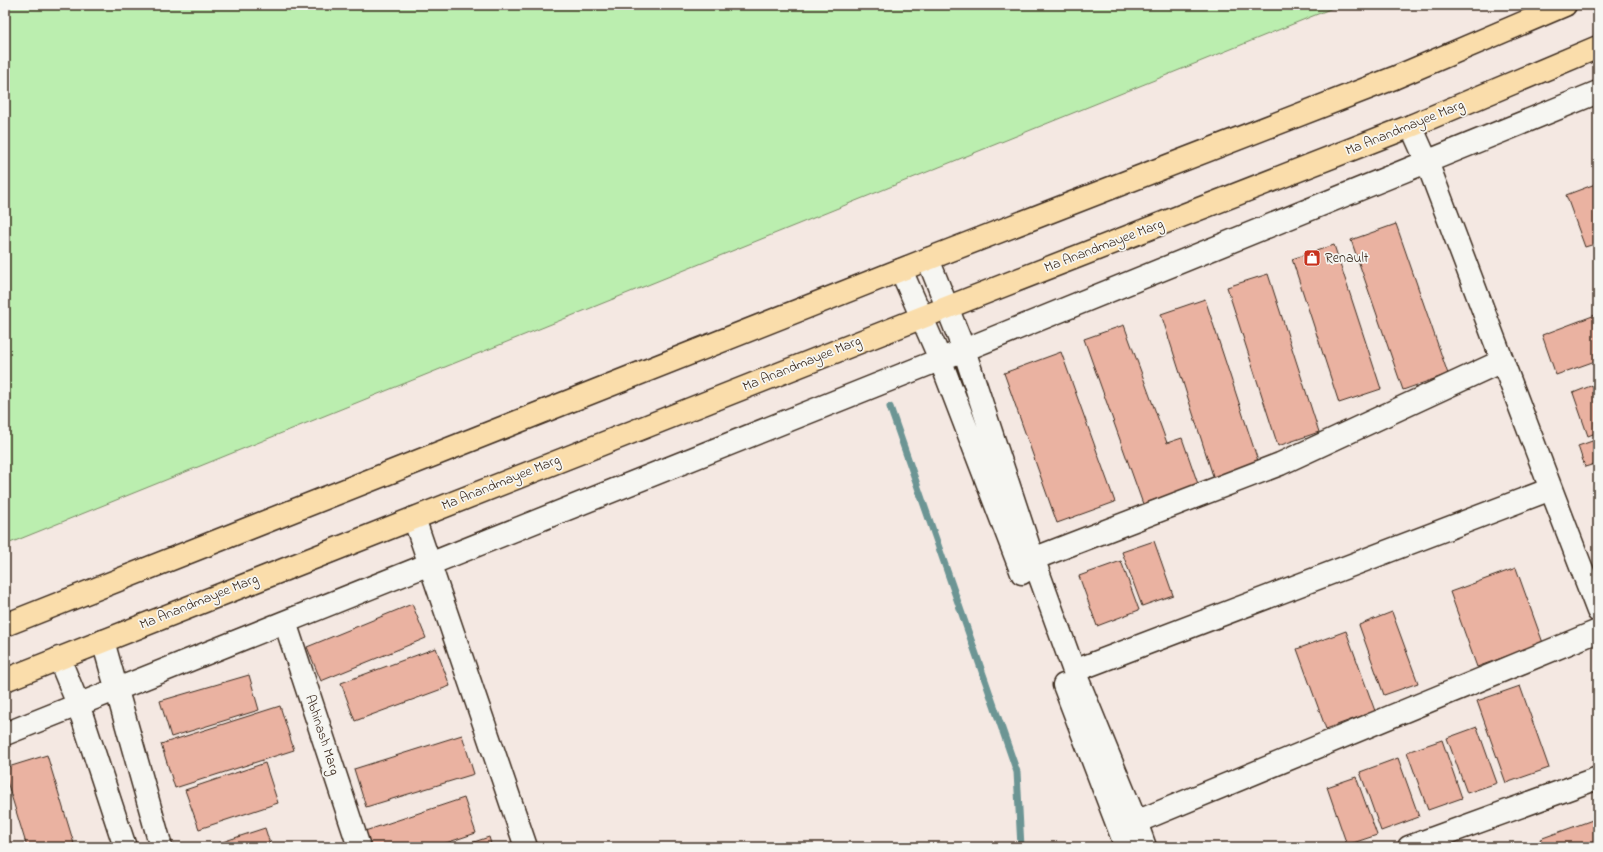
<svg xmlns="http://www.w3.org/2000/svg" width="1603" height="852" font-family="'Indie Flower',sans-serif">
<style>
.green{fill:#bbeeaf;stroke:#7b8c66}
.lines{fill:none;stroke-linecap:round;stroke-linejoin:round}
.stream{stroke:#6c9594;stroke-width:7}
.building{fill:#eab2a1;stroke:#3b2a1e}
.minor-casing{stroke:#3b2a1e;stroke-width:25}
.major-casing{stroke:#3b2a1e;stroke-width:25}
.minor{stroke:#f6f6f2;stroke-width:22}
.major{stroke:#faddab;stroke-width:22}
.labels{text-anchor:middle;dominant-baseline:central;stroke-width:3.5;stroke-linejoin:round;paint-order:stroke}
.street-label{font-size:14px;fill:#3b2a1e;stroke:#f6f6f2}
.poi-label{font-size:14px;fill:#3b2a1e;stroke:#f6f6f2;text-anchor:start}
</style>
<rect width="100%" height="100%" fill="#f4e8e2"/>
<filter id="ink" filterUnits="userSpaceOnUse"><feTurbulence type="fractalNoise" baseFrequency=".025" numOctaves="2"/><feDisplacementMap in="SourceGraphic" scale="8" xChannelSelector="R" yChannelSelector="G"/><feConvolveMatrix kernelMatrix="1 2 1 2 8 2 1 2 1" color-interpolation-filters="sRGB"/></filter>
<g filter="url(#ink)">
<path class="green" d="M5,5H1340L5,545Z"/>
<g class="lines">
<path class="stream" d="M890,407L1017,772L1021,847"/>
</g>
<path class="building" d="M1598,183V243L1585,247L1566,195Z
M1396,224L1448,374L1403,390L1351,240Z
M1334,245L1381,389L1339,403L1292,259Z
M1268,274L1319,432L1278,446L1227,287Z
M1205,299L1259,464L1214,479L1161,314Z
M1598,314V360L1556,375L1542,335Z
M1124,325L1167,443L1182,438L1198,484L1143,504L1084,339Z
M1061,352L1115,502L1057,523L1004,373Z
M1593,385L1598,400V432L1588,436L1573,393Z
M1598,439V463L1585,467L1578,446Z
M1154,541L1173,595L1142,606L1122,552Z
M1121,561L1139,610L1097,626L1079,576Z
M1516,568L1543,643L1477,667L1450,592Z
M412,604L426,638L321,681L307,647Z
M1392,612L1418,683L1384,695L1359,625Z
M1346,631L1375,711L1326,729L1297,649Z
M436,648L450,686L355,721L341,683Z
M249,675L259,710L171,737L160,701Z
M1520,686L1549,768L1506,783L1477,701Z
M280,706L294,750L175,788L161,744Z
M1477,727L1497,783L1467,793L1447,738Z
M462,735L474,774L366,807L354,769Z
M1442,740L1462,798L1428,810L1407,752Z
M47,755L75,847H27L5,775V768Z
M1398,758L1419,817L1381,831L1360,772Z
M265,763L278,803L199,829L185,790Z
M1356,777L1377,835L1347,845L1327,787Z
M464,798L476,833L434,847H367L362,832Z
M1598,818V847H1543L1540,839Z
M265,828L271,847H207Z
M489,837L492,847H459Z"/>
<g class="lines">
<g class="minor-casing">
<path id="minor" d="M1411,126L1427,162L1551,489L1598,611
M928,259L964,350L1028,544L1074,671L1136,822L1145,847
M901,270L940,359L1022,573
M414,518L526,847
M1033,559L1280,464L1502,361
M285,622L359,847
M103,641L161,847
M59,658L78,704L125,847
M1074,671L1551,489
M1064,685L1126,847
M5,734L964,350L1598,92
M1136,822L1598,631
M1409,847L1598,778"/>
</g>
<g class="major-casing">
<path id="major" d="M5,625L928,259L1394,78L1565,5
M5,680L923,317L1411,126L1598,47"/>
</g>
<use href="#minor" class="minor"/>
<use href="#major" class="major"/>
</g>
</g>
<defs>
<g id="shop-square" transform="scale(0.9)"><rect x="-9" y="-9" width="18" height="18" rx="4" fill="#c8321e" stroke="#f6f6f2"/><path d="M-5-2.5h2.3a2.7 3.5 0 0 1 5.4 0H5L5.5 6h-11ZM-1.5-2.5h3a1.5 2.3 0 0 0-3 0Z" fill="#fff"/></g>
</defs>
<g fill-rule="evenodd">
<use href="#shop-square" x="1312" y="258"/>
</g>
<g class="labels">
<g class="street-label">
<text transform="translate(1405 128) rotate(-22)">Ma Anandmayee Marg</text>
<text transform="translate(1104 246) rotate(-21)">Ma Anandmayee Marg</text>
<text transform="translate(802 364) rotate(-22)">Ma Anandmayee Marg</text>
<text transform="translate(501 483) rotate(-22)">Ma Anandmayee Marg</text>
<text transform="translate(199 602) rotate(-22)">Ma Anandmayee Marg</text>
<text transform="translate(322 735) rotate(72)">Abhinash Marg</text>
</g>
<g class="poi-label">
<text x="1325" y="258">Renault</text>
</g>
</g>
<rect width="1603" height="852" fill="none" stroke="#f6f6f2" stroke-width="20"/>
<rect x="10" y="10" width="1583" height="832" fill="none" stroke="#3b2a1e" stroke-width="1.5" filter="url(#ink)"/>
</svg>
